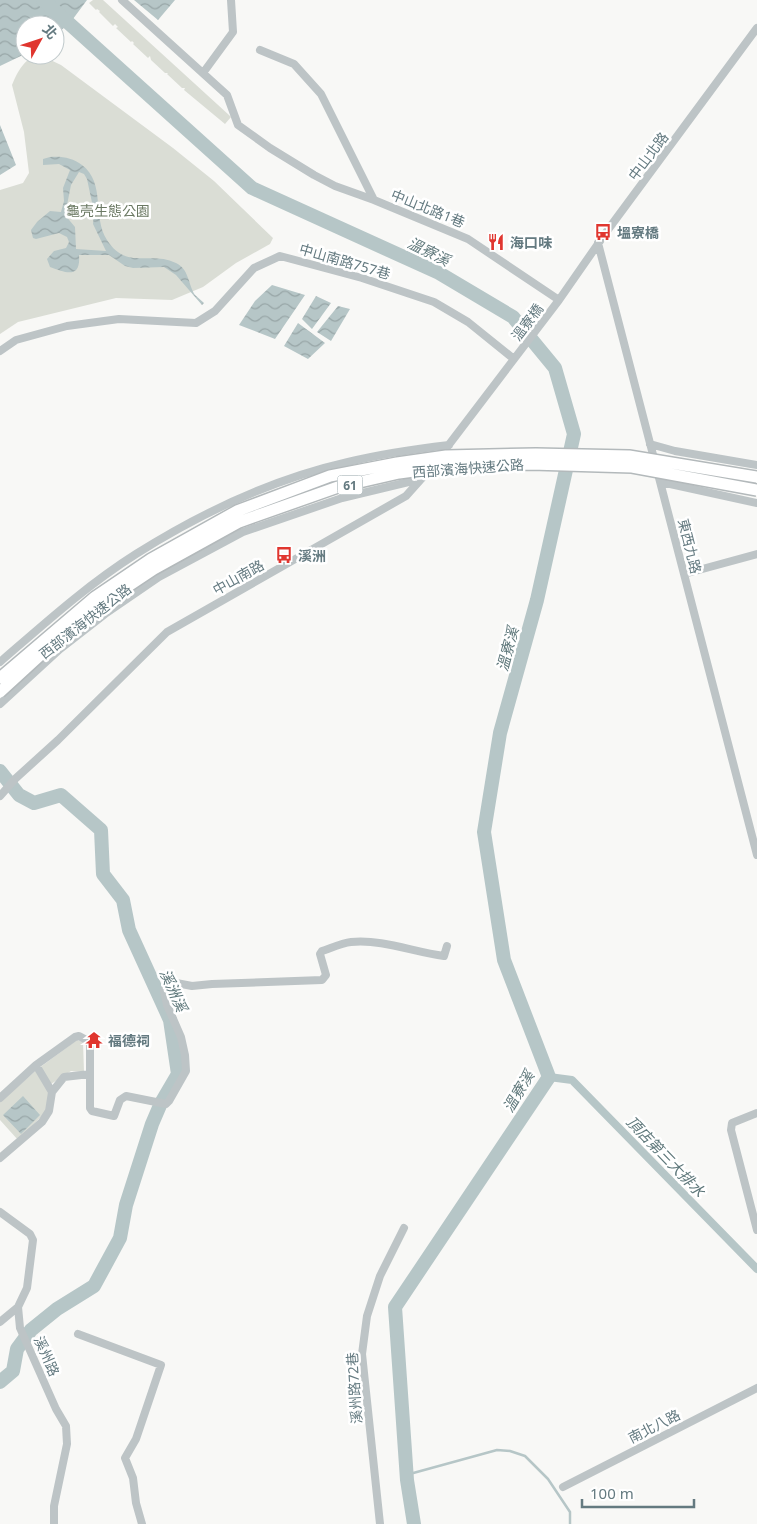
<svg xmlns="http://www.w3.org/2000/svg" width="757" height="1524" font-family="'Noto Sans','Noto Sans TC',sans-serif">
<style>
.green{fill:#daddd5}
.water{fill:url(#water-waves);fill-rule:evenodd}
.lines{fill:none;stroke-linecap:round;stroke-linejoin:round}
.stream{stroke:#b6c6c7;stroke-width:2.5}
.canal{stroke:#b6c6c7;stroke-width:8}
.river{stroke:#b6c6c7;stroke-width:14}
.minor{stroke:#bdc4c6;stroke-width:8}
.highway-bridge-casing{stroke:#b3b9bb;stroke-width:14;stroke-linecap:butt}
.highway-bridge{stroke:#fff;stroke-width:11}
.labels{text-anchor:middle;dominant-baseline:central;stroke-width:5;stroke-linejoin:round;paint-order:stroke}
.shield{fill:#fff;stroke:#92a2a6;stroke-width:1}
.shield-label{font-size:12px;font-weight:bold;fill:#647a80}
.street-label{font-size:14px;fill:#647a80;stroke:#fff}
.park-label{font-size:14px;fill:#6b7963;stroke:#fff}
.poi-label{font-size:14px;font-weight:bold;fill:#647a80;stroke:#fff;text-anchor:start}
.water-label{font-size:15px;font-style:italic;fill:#5f787b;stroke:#fff}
</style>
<defs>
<pattern id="water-waves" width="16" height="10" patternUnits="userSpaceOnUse" patternTransform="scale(1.25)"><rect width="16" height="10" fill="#b6c6c7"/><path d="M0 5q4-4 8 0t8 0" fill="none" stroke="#98a6a7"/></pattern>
</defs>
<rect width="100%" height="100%" fill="#f8f8f6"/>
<path class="green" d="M93,0H103L229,115L231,117L225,124L184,90L185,88H182L167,74L168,73H165L151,60L150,56L148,58L133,44L134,43L132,41L131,42L116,28L118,27L115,24L113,26L99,12L100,11L97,9L96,10L89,3Z
M40,55L61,65L173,148L214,181L273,238L270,244L236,263L203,287L172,300L116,298L18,322L0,334V190L23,183L29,173L24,132L12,85C18,71 24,58 40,55Z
M77,1040L83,1042L84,1072L71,1071L51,1084L49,1091L46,1112L18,1140L0,1120V1102L39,1068Z"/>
<path class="water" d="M0,0H87L70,23L55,35V25H25V54L0,66Z
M134,0H175L158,20Z
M0,125L16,165L0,175Z
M50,157C62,156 73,158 82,165C106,183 92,217 107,240C127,271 150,250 176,263C189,269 188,284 195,295C198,298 201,300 204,303L202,305L176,275L164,267L133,268L125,266L109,255H79C81,279 66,273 50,267L47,259L54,251L66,248L69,242L67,237L59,233L36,239L33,238L31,230L37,222L50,211L61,212L64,201L63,188L70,170L59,164L43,165V159ZM79,172L84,174L87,179L94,212L93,224L106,251L76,249L75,227L65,215L71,185Z
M272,285L305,295L275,339L239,325L255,301Z
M316,296L331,303L312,329L302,319Z
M338,306L350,309L331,341L317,332Z
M298,323L325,343L308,359L284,346Z
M23,1096L40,1115L21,1134L3,1115Z"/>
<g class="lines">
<path class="stream" d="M406,1475L497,1450L510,1451L525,1456L548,1479L570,1512V1524"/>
<path class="canal" d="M549,1077L572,1080L757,1269"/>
<path class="river" d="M43,0L252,188L439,273L513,317L555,368L574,434L537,600L500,733L484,832L504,960L549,1077L395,1307L407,1480L414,1524
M0,771L19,795L34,803L61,795L101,830L103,874L123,900L129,930L170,1020L178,1074L161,1103L152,1124L126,1205L120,1238L94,1286L57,1309L31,1330L17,1349L13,1371L0,1382"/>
<path class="minor" d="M122,0L227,95L238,125L270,148L314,175L335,186L374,200
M260,50L294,64L321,94L374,200L468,239L559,300
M203,73L233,32L231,0
M598,243L757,855
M0,351L16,340L67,326L119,319L196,323L215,311L254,268L280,256L362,278L434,302L468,322L514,359
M650,444L675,451L757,465
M438,459L559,300L607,231L757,28
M661,482L757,503
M684,574L757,554
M0,662C44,624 87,585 136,554C201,513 273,479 348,462C381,454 415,449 449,445
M0,704L60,649L105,614L159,577L243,532L342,498L421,479
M0,796L15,779L58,740L167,632L406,496L431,468
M36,1065L52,1092
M0,1098L36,1065L75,1037L79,1036L90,1042V1108L92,1111L114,1116L120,1100L126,1096L166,1104L169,1101L186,1071L185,1055L181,1037L167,1005L164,991L166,986L171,982L192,986L212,984L322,980L326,975L320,954L322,951C331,948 342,943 351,942C383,939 413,952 444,956L447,946
M757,1113L732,1123L731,1130L757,1230
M0,1158L42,1122L49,1111L52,1092L64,1077L90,1074
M0,1212L30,1234L33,1240L27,1288L18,1307L20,1328L56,1409L66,1426L67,1444L54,1506V1524
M0,1322L18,1307
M78,1334L161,1365L136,1439L125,1458L133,1478L136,1503L142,1524
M563,1487L757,1388
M380,1524L362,1354L367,1316L380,1276L404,1228"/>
<g class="highway-bridge-casing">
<path id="highway-bridge" d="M0,678L95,597L151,559L237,511L330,476L397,463L446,456L536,454L629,456L757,477
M0,692L59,638L100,605L154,569L239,522L338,487L399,473L444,467L531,464L632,467L757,490"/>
</g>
<use href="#highway-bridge" class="highway-bridge"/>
</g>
<defs>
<g id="bus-bare" transform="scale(1.35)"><path d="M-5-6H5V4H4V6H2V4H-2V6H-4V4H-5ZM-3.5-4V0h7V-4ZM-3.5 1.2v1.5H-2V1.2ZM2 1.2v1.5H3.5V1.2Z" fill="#e0362f" stroke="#fff" stroke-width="2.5" paint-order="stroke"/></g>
<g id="restaurant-bare" transform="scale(1.35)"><path d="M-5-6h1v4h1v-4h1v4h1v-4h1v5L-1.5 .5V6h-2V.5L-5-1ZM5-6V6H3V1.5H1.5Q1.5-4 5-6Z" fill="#e0362f" stroke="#fff" stroke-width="2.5" paint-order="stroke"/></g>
<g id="temple-bare" transform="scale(1.35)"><path d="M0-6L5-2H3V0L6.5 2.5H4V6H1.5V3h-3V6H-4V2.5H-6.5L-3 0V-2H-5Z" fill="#e0362f" stroke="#fff" stroke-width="2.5" paint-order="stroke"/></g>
</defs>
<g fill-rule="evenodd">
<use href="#bus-bare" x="603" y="232"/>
<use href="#restaurant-bare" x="496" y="242"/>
<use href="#bus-bare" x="284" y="555"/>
<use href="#temple-bare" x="94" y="1040"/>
</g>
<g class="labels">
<rect class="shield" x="337.5" y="475.5" width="25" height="19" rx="4"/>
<g class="shield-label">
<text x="350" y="485">61</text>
</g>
<g class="street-label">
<text transform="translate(648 156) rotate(-53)">中山北路</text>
<text transform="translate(428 208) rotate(22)">中山北路1巷</text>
<text transform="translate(345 261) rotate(16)">中山南路757巷</text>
<text transform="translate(527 322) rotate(-53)">溫寮橋</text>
<text transform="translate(468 468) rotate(-4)">西部濱海快速公路</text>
<text transform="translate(690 546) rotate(76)">東西九路</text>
<text transform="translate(238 577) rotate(-29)">中山南路</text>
<text transform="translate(85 621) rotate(-38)">西部濱海快速公路</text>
<text transform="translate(47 1356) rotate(66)">溪州路</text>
<text transform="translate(354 1388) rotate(-94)">溪州路72巷</text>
<text transform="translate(654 1426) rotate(-27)">南北八路</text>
</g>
<g class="park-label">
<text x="108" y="210">龜壳生態公園</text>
</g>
<g class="poi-label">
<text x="617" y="232">塭寮橋</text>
<text x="510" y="242">海口味</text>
<text x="298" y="555">溪洲</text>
<text x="108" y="1040">福德祠</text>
</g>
<g class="water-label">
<text transform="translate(429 251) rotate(26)">溫寮溪</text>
<text transform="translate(507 649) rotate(-75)">溫寮溪</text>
<text transform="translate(174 990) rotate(66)">溪洲溪</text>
<text transform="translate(518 1091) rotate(-59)">溫寮溪</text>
<text transform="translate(666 1156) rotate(46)">頂店第三大排水</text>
</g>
</g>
<g transform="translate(40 40) rotate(50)"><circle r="24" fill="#ffffff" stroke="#c1cacc"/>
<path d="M0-4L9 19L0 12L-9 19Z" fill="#e0362f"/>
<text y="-8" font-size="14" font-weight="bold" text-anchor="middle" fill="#647a80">北</text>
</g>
<path d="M582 1499v8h112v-8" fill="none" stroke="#647a80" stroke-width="2.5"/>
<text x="590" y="1499" font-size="15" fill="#647a80" stroke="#ffffff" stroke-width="4" paint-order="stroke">100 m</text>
</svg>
